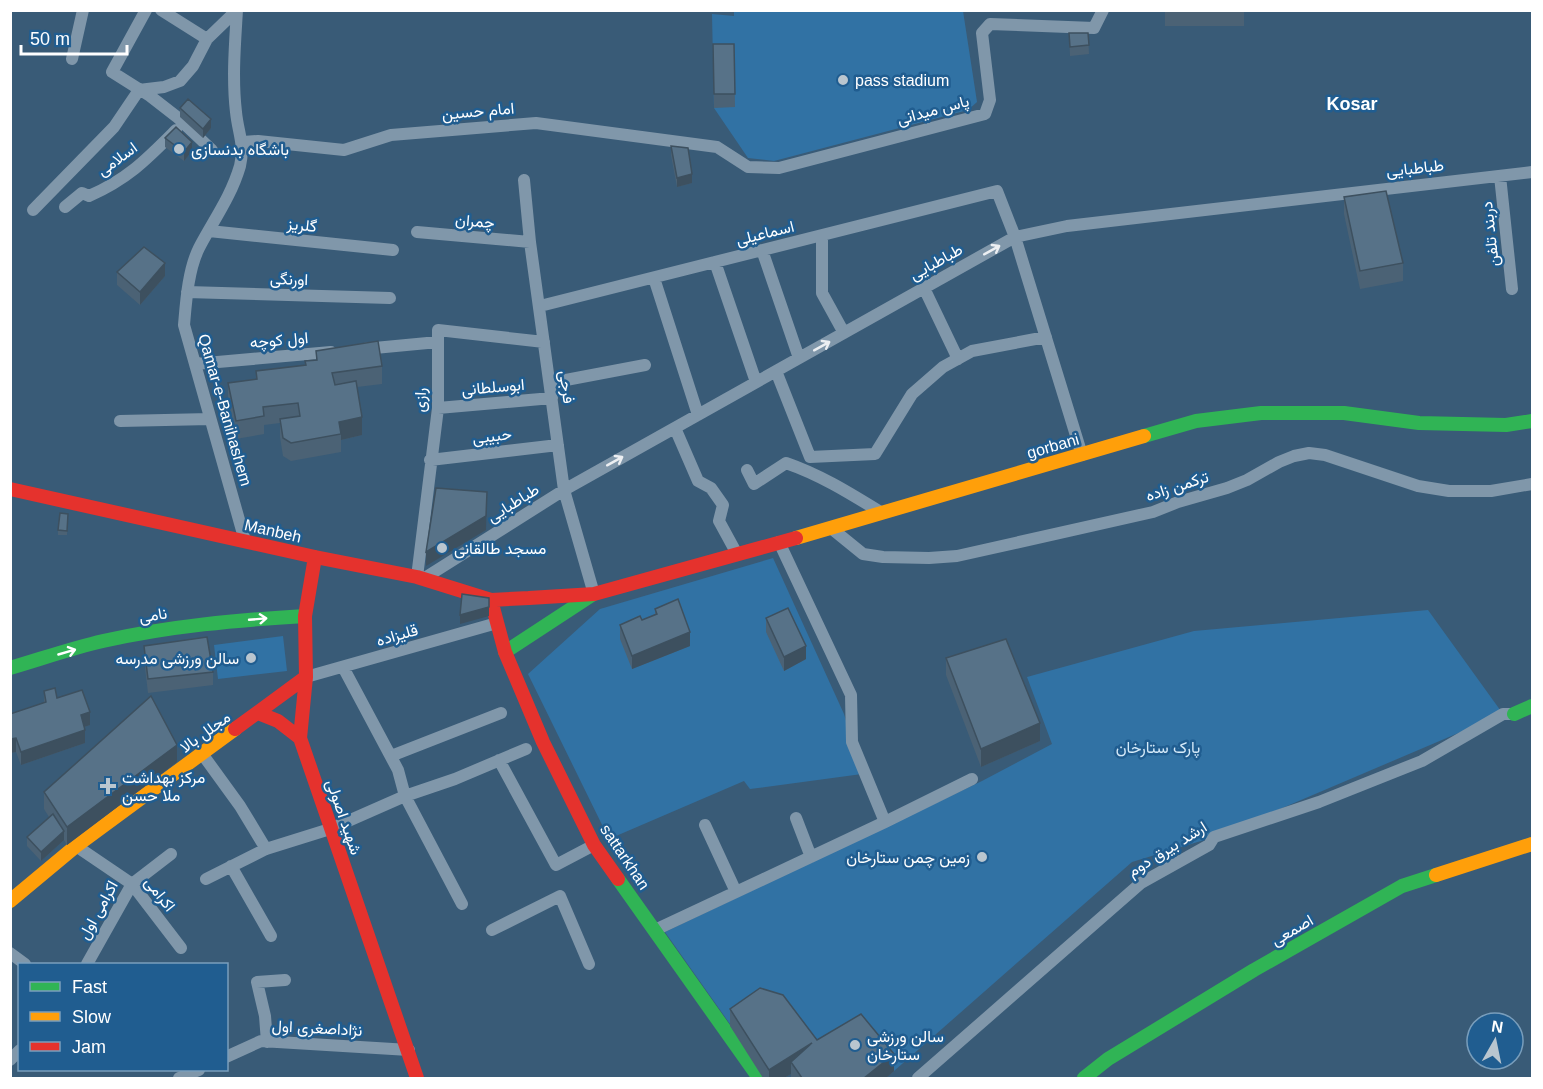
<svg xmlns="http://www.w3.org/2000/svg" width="1543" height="1089" font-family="Arial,Vazirmatn,sans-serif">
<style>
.green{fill:#3172a4}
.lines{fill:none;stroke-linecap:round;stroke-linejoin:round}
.street{stroke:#8097aa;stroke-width:12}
.fast{stroke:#30b455;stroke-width:14}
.slow{stroke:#ff9f0a;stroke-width:14}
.jam{stroke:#e5322d;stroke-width:14}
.wall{fill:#4b6275}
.shaded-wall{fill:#3d505f}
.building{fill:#577288;stroke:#3d505f;stroke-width:1.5}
.oneway{stroke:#eceff2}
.oneway2{stroke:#fff}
.poi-dot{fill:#bac6cf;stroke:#205d90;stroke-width:2}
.labels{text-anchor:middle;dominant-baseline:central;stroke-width:5;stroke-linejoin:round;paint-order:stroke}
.poi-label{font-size:16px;fill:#fff;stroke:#205d90;text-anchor:start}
.street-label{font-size:16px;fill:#fff;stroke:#205d90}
.park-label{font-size:16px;fill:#d5eaf9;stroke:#205d90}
.neighbourhood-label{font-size:18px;font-weight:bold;fill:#fff;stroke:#205d90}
</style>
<rect width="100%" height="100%" fill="#395b77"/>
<path class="green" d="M734,10L963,11L977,102L968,110L774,161L748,158L714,108L712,14L734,16Z
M773,558L844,714L862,774L750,789L744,781L609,839L528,674L600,609Z
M1428,610L1503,714L1214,837L1132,862L894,1071L817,1058L730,1024L665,932L982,781L1052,744L1027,677L1194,631Z
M283,636L287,671L218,679L214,645Z"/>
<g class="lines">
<path class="street" d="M146,10L112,72L150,96L177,117L212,150
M161,10L207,39
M237,10C235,44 232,78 236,112C238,133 245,144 240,166C231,197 213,221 199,248C188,270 186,302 184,325L245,541
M72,59L83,10
M243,142L258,141L344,150L391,135L536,123L717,147L748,167L779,168L985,114L990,100L982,33L990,24L1094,28L1103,10
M1500,176L1512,289
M524,180L530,242L564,490L594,594
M65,207L82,193L89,196C128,179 147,159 176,130
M33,210L114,127L139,90L164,87L180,81L193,66L207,39L237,10
M209,231L393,250
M417,232L530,242
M822,235V293L844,333
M762,250L799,358
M715,262L756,382
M654,278L698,415
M924,288L958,359
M187,292L390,298
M540,306L997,191L1015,237L1082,455
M364,349L438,342
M195,364L331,352
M776,371L810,457L875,454L912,394L943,367L972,351L1046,337
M550,383L645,365
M438,408L552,398
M120,421L210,419
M675,428L698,481L711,488L723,505L719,521L737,554
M430,460L558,445
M747,470L754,484L786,463C821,475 851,494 882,513
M831,528L863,554L883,557L929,558L957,556L1153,512L1178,502L1227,488L1247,480L1279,462L1294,456L1309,453L1325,455L1418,486L1449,491H1491L1532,484
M779,542L851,695L852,742L885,822
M417,577L438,408V330L544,342
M423,579L564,490L1015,237L1067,226L1532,172
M343,667L398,770L405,796L462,904
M306,677L497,623
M203,755L240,806L266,849
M391,756L501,713
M499,760L556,865L594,845
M796,818L811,857
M705,825L736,892
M76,846L132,884L181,948
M231,866L271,936
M206,879L266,849L330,829L405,796L455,779L526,749
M492,930L560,896L589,964
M655,930L885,822L972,779
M10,953L25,964
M87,964L132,884L171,854
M267,1042L265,1016L257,982L285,980
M226,1057L261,1041L409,1050
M10,1060L20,1050
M179,1078L199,1070
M918,1078L1141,883L1209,845L1214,837L1319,802L1422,761L1503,714H1514"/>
<path class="fast" d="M1144,436L1196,421L1261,413H1344L1419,423L1506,425L1532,421
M505,652L592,595
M10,668C41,659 72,648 103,641C170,626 237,620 305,616
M1514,714L1532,706
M618,879L759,1078
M1084,1078L1108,1059L1254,970L1402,886L1436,875"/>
<path class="slow" d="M796,538L1144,436
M1436,875L1532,844
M10,901L76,846L235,729"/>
<path class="jam" d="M10,489L315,557L417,577L491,600L529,598
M315,557L305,616L306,677L300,738L417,1078
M529,598L594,594L796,538
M491,600L505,652L543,742L594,845L618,879
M258,713L278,721L300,738
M235,729L306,677"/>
</g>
<path class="wall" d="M1165,10H1244V26H1165Z
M1069,33H1088L1089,54L1070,56Z
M713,44H734L735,107L714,108Z
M180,108L211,128L203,138L180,117Z
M165,138L192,151L184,161L165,147Z
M671,146L692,183L677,187L671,155Z
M1344,197L1403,263V281L1360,289L1344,214Z
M117,272L165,276L140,305L117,285Z
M316,351L382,366V384L357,387L362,435L341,440V452L291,461L283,456L280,437V423L264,425V434L236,439L228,401V383L256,379V371L305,365V361L316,360Z
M68,514L67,535H58V530Z
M655,609L690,646L632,669L620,639V625L642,620L655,614Z
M766,618L806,659L784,671L766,632Z
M144,646L213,672V685L148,693L144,659Z
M946,658L1040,741L981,767L946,675Z
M44,691L57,698L90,725L84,727L85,743L21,765L16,752L10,753V714L44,703Z
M177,762L67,845L64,840L41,861L27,846V837L49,817L44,809V792Z
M730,1009L817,1040L894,1071L886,1078H791V1074L784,1078H763L730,1026Z"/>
<path class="shaded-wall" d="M211,119V128L203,138V129Z
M192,142V151L184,161V152Z
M692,174V183L677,187V178Z
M165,263V276L140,305V292Z
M362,417V435L341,440V434L339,422Z
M487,492L486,530L426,566V552Z
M489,598V616L460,624V615Z
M690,632V646L632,669V656Z
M806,646V659L784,671V657Z
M90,712V725L81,728V715Z
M1040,723V741L981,767V749Z
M85,730V743L21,765V752Z
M16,738V752L10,753V739Z
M177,745V762L67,845V827Z
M64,831V840L41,861V852Z
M812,1043L791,1062V1074L784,1078H769V1070Z
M894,1054V1071L886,1078H864Z"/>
<path class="building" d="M1069,33H1088L1089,45L1070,47Z
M713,44H734L735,94H714Z
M188,99L211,119L203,129L180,108Z
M176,127L192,142L184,152L165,138Z
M671,146L688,148L692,174L677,178Z
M1386,191L1403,263L1360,271L1344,197Z
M144,247L165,263L140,292L117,272Z
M378,341L382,366L332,373L335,385L356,381L362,417L339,422L341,434L291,443L283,438L280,419L300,416L298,403L263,407L264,416L236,421L228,383L257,379L256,371L306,365L305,361L317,360L316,351Z
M436,488L487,492L486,516L426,552Z
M60,513L68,514L67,531L58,530Z
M462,594L489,598V607L460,615Z
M678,599L690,632L632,656L620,625L640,616L642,620L657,614L655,609Z
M788,608L806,646L784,657L766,618Z
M207,637L213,672L148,679L144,646Z
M1006,639L1040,723L981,749L946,658Z
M55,688L57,698L82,690L90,712L81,715L85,730L21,752L16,738L10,739V714L46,702L44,691Z
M151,696L177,745L67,827L44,792Z
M53,814L64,831L41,852L27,837Z
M760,988L783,995L817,1040L861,1014L894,1054L864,1078H802L791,1062L812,1043L769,1070L730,1009Z"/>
<defs><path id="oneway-shaft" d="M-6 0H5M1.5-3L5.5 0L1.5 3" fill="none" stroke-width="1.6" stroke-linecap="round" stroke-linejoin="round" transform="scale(1.5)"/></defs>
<g class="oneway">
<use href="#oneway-shaft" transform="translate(992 250) rotate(-29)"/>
<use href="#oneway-shaft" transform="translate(822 346) rotate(-29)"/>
<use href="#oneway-shaft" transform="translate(615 461) rotate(-29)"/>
</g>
<g class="oneway2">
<use href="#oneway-shaft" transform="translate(258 619) rotate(-5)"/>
<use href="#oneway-shaft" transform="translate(67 652) rotate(-16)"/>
</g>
<g class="poi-dot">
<circle cx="843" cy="80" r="6"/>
<circle cx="179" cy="149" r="6"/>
<circle cx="442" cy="548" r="6"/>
<circle cx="251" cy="658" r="6"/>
<path d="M105 777h6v6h6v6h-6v6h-6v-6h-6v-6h6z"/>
<circle cx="982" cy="857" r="6"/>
<circle cx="855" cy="1045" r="6"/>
</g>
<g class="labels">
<g class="poi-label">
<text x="855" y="80">pass stadium</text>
<text x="191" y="149">باشگاه بدنسازی</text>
<text x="454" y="548">مسجد طالقانی</text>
<text x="239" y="658" text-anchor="end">سالن ورزشی مدرسه</text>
<text x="122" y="777">مرکز بهداشت<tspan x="122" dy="18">ملا حسن</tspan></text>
<text x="970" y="857" text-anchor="end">زمین چمن ستارخان</text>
<text x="867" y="1036">سالن ورزشی<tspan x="867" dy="18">ستارخان</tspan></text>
</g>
<g class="street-label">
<text transform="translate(933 110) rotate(-15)">پاس میدانی</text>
<text transform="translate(478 111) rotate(-5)">امام حسین</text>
<text transform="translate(117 159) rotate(-36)">اسلامی</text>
<text transform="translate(1415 168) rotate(-6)">طباطبایی</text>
<text transform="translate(475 221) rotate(5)">چمران</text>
<text transform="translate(302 225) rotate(6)">گلریز</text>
<text transform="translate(765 233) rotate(-14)">اسماعیلی</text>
<text transform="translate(1490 234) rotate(-96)">دربند تلفن</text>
<text transform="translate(936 262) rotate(-29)">طباطبایی</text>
<text transform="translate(289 279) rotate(2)">اورنگی</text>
<text transform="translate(279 340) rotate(-5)">اول کوچه</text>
<text transform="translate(493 387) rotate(-5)">ابوسلطانی</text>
<text transform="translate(567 387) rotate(82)">فرجی</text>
<text transform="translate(420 400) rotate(-88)">رازی</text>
<text transform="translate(225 410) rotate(74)">Qamar-e-Banihashem</text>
<text transform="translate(492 436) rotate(-7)">حبیبی</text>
<text transform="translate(1053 446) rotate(-16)">gorbani</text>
<text transform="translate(1177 486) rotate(-18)">ترکمن زاده</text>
<text transform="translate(513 503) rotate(-32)">طباطبایی</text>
<text transform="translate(273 531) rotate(13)">Manbeh</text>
<text transform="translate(153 615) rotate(-9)">نامی</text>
<text transform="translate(397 635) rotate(-16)">قلیزاده</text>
<text transform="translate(205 732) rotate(-36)">مجلل بالا</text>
<text transform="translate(344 817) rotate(71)">شهید اصولی</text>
<text transform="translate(1167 849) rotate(-32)">ارشد بیرق دوم</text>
<text transform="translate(625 857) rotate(56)">sattarkhan</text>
<text transform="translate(160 894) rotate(52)">اکرامی</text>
<text transform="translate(98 910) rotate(-61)">اکرامی اول</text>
<text transform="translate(1292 930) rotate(-30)">اصمعی</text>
<text transform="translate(317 1028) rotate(3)">نژاداصغری اول</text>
</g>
<g class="park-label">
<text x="1158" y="747">پارک ستارخان</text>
</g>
<g class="neighbourhood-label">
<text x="1352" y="104">Kosar</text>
</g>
</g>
<rect width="1543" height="1089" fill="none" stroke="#ffffff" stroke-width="24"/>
<rect x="18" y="963" width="210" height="108" fill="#205d90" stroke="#799ebc" stroke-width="1.5"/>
<rect x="30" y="982" width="30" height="9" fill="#30b455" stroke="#799ebc" stroke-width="1.5"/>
<text x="72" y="993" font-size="18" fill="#ffffff">Fast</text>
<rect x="30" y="1012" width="30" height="9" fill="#ff9f0a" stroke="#799ebc" stroke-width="1.5"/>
<text x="72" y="1023" font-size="18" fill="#ffffff">Slow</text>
<rect x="30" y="1042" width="30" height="9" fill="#e5322d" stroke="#799ebc" stroke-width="1.5"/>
<text x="72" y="1053" font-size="18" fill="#ffffff">Jam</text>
<g transform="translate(1495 1041) rotate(9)"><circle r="28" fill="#205d90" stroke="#799ebc" stroke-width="1.5"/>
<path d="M0-4.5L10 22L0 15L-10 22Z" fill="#bac6cf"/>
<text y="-9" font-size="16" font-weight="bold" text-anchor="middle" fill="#ffffff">N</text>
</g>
<path d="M21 45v9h106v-9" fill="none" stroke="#ffffff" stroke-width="3"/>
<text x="30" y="45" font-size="18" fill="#ffffff" stroke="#205d90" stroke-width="4.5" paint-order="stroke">50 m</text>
</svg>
